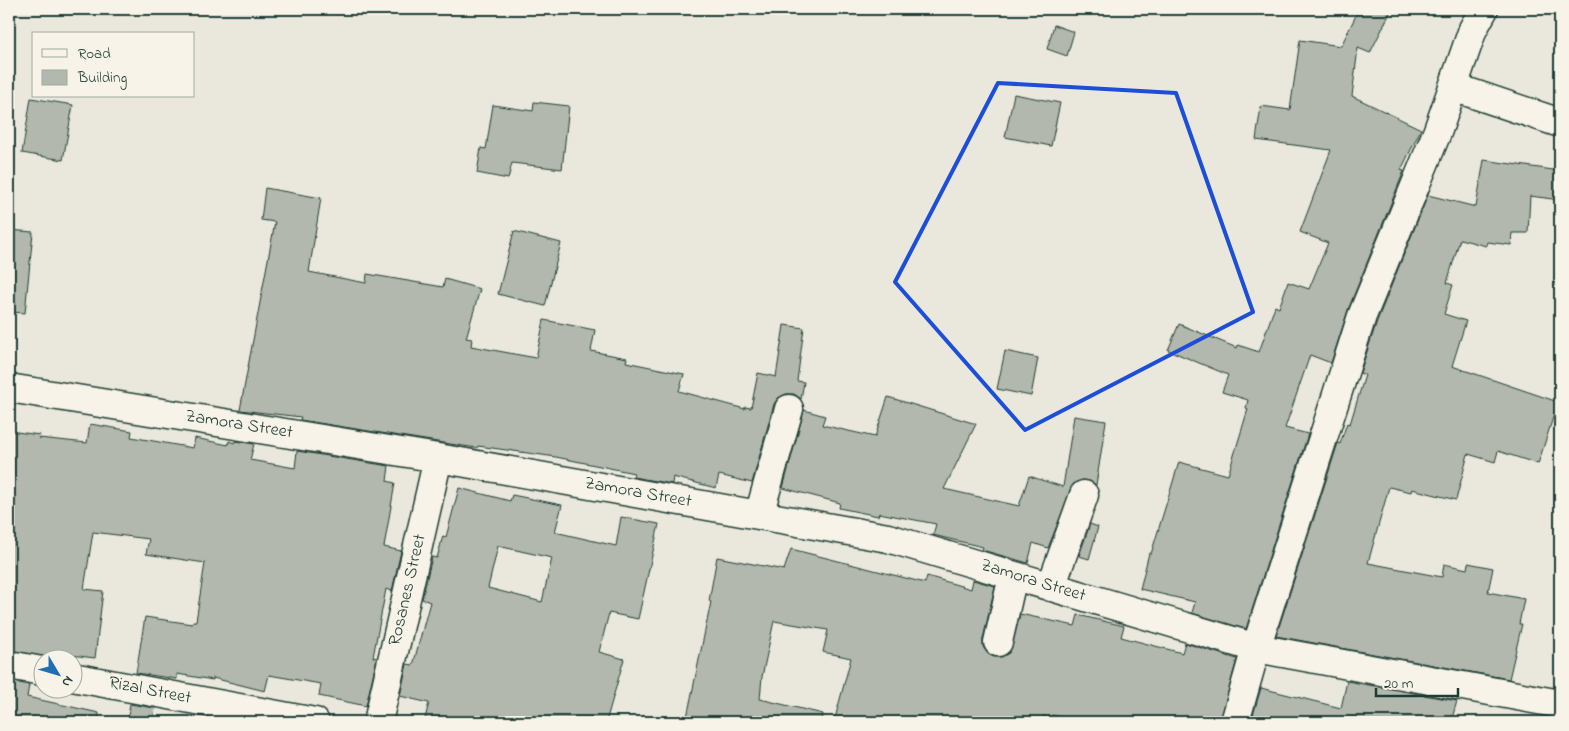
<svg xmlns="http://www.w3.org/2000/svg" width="1569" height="731" font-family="'Indie Flower',sans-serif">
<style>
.building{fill:#b2b8ae;stroke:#1f3d34;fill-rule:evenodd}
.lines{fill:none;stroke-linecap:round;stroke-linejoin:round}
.minor-casing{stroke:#1f3d34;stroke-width:31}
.major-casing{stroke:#1f3d34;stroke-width:31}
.minor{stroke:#f7f3e8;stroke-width:28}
.major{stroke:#f7f3e8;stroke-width:28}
.marked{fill:none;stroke:#1d4ed8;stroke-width:4;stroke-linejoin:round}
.labels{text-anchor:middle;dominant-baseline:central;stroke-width:5;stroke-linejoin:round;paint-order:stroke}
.street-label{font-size:18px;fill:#1f3d34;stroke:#f7f3e8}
</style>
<rect width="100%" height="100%" fill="#eae8dd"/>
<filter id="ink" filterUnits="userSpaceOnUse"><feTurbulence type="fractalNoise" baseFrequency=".02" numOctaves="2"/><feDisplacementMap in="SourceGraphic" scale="10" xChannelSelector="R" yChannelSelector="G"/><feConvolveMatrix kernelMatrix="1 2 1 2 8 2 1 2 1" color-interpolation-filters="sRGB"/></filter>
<g filter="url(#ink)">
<path class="building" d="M1359,9H1392L1370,53L1358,48L1352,96L1421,129L1401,170L1404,171L1348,310L1331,363L1310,355L1285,428L1308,434L1246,629L1192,613L1195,602L1140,589L1149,553L1151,554L1179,462L1228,475L1248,409L1246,408L1248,400L1222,392L1228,375L1168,350L1179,324L1237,348L1238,345L1259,352L1275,306L1279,308L1288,282L1309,289L1328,243L1300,232L1331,150L1256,140L1261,106L1290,110L1300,40L1341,46Z
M1054,25L1074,32L1067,56L1047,49Z
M1014,94L1060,103L1051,146L1005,137Z
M31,98L73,105L63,160L22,153Z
M534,102L569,106L562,169L512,163L508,179L477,173L481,148L486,149L493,105L533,111Z
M1484,160L1560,171V200L1530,196L1528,233H1512L1511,245L1487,242L1486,246L1460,239L1447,283L1453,285L1444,314L1466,321L1452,366L1558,402L1538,464L1498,451L1495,462L1468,454L1456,500L1412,489L1411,492L1389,487L1368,563L1442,577L1444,564L1467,569L1468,563L1493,568L1488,592L1524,599L1519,624H1522L1509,679L1276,636L1338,443L1340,444L1347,423L1350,424L1365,375L1360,373L1377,321L1428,195L1476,207Z
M265,188L321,198L309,272L366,283L367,274L443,287L445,279L480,289L466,338L472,339L471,346L536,358L544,320L595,330L591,351L627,358L626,362L684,374L679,391L745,409V407L751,408L758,373L776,377L784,325L804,328L797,381L804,382L801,399L794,394H786L778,398L774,404L752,483L719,475L716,488L673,477L672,484L633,477L634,473L556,457L478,446L477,448L450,444L300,420L301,417L240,410L275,222L261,220Z
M9,230L33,232L25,313L9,312Z
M514,231L561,243L545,306L498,294Z
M1005,351L1038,358L1031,396L997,389Z
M888,397L976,424L944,489L1019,506L1029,476L1063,487L1074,416L1106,421L1096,485L1090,481L1082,480L1074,483L1048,548L1033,543L1028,563L982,550L983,547L933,535L936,524L879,513L878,516L839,508L840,503L783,488L804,410L825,416L822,425L875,437Z
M90,424L132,431L131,437L193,448L195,438L228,445L229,441L234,443L235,441L254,444L250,460L295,468L297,451L389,466L387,481L395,483L384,547L401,551L392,591L386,589L373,657L377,658L366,706L319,696L321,684L269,675L265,691L213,678V680L177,674V679L136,673L145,617L192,624L193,621H196L205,563L146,554L149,539L93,532L84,589L103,591L95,658L55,653L54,658H51L9,650V431L40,435L39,438L87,443Z
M459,488L510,501L512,495L562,505L555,532L616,546L621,517L659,524L638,619L609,613L599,652L624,659L606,722H424L429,703L400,696L407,664L413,665L430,602L422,599L432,557L437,558L443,536L446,537ZM498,546L552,558L542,602L488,588Z
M1090,524L1098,527L1089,559L1079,556Z
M791,549L925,583L927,576L971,589L973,580L995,586L983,639V647L988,654L994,657H1002L1010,652L1020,614L1075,626L1078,615L1124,626L1121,637L1182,653L1185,643L1237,659L1220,722H1084L1052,715L1051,718L1043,716L1042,722H894L867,716L866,722H834L851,658L823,652L828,630L774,621L762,677L760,699L823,714L822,722H686L711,602L709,601L717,557L784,570Z
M9,681L29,685L27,697L99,713L98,722H9Z
M1347,681L1457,701L1451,722H1251L1261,688L1341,708Z
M130,704L155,708L153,722H127Z"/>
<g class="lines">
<g class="minor-casing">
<path id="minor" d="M1453,87L1560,123
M9,388L438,458L888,538L1256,648L1560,704
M759,515L789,409
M1051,587L1084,495
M998,642L1013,576
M378,722L438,458
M1235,722L1256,648L1362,316L1438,130L1473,29L1484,9"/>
</g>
<g class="major-casing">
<path id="major" d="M9,665L42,671
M72,677L315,722"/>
</g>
<use href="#minor" class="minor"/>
<use href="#major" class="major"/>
</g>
</g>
<path class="marked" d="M998,83L1176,93L1253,312L1025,430L895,282Z"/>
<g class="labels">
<g class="street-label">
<text transform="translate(239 425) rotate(9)">Zamora Street</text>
<text transform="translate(638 493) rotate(10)">Zamora Street</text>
<text transform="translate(1033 581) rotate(17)">Zamora Street</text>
<text transform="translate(408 590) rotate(-77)">Rosanes Street</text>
<text transform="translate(150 691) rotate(11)">Rizal Street</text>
</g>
</g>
<rect width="1569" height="731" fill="none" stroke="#f7f3e8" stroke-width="30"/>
<rect x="15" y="15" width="1539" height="701" fill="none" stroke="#1f3d34" stroke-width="2" filter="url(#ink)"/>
<rect x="32" y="32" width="162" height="65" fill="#f7f3e8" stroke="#a1aaa0"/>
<rect x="42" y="49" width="25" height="8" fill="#f7f3e8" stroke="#a1aaa0"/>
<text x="78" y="58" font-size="15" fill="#1f3d34">Road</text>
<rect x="42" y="70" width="25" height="15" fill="#b2b8ae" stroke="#a1aaa0"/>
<text x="78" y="82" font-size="15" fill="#1f3d34">Building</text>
<g transform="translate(58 674) rotate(128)"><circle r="24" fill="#f7f3e8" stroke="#a1aaa0"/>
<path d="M0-4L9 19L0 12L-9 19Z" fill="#1f6fb2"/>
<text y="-8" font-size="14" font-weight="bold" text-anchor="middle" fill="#1f3d34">N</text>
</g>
<path d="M1376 688v8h82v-8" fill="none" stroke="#1f3d34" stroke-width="2.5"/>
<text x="1384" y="688" font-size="15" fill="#1f3d34" stroke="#f7f3e8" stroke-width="4" paint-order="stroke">20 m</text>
</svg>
